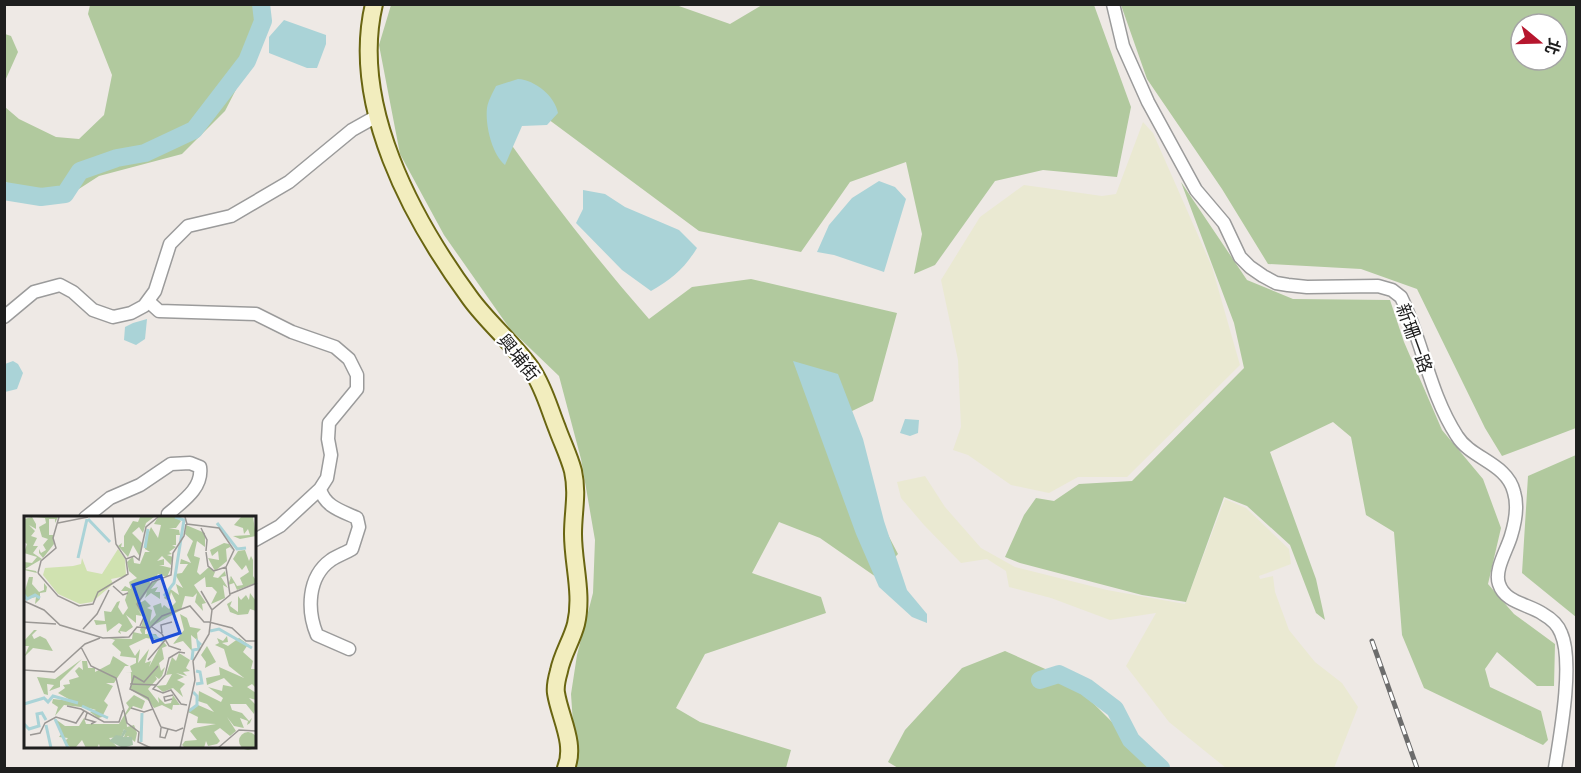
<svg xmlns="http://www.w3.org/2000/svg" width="1581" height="773" font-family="'Exo 2','Noto Sans TC',sans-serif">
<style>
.farmland{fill:#eae9d2}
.forest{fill:#b1c99e;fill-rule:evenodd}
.water{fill:#aad3d7}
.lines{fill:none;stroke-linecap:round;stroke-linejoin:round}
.river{stroke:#aad3d7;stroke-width:18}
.street-casing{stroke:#9b9b9b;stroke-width:15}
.secondary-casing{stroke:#696511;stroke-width:20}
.street{stroke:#fff;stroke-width:12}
.secondary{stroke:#f2edbe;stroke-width:16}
.rail-casing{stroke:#6c6c6c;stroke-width:5}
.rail{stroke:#fff;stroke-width:3;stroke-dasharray:9;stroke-linecap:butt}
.labels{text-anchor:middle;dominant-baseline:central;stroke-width:4.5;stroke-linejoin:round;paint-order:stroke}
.street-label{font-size:18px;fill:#1e1e1e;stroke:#fff}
.inset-river{fill:none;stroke:#aad3d7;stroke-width:3}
.inset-road{fill:none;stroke:#9b9895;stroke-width:1.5}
.view{fill:#1d4ed8;fill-opacity:0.15;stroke:#1d4ed8;stroke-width:3}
.inset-edge{fill:none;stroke:#1e1e1e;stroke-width:3}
</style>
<rect width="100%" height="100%" fill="#eee9e5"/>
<path class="farmland" d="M1143,122L1153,133L1212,267L1240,365L1127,477H1078L1049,493L1011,485L968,455L953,450L961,427L958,360L941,280L980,217L1024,185L1102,196L1116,194Z
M925,476L945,507L981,548L1015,567L1107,590L1185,604L1225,499L1246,508L1289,549L1291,564L1259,576L1260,579L1273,576L1275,592L1289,630L1315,662L1342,683L1358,707L1334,768H1226L1169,722L1126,666L1156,613L1110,620L1051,598L1009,587L1006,571L987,559L961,563L924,525L901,498L897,482Z"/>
<path class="forest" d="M90,5H261L258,33L247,68L225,111L182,154L99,176L68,196L44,199L21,194L5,181V107L19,119L56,137L79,139L104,115L112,75L88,14Z
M391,5H676L730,24L762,5H1094L1131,107L1117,177L1043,170L995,181L935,265L914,274L922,234L906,162L850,182L801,252L699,231L525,102L496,123C544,192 594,256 649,319L692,287L751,279L897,313L873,401L829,422L898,554L876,577L820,538L779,522L752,573L821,597L826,613L705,654L676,708L700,722L791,750L786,768H576L571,694L577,655L593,593L595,540L581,459L559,376L510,329L444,235L400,154L379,45Z
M1121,5H1576V428L1502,456L1485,428L1417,289L1361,269L1268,264L1222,189L1147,79ZM1521,24H1557V60H1521Z
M5,34L11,36L18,52L5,81Z
M1181,182L1247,280L1293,299L1390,300L1404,342L1442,430L1483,479L1501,528L1488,584L1514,614L1555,644L1554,686H1537L1497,652L1485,669L1490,687L1541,711L1548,740L1543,745L1424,688L1402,635L1394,532L1366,515L1351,437L1333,422L1270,452L1316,579L1325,620L1316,613L1290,545L1247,506L1224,497L1186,602L1142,595L1020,563L1005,557L1024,515L1036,498L1054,501L1079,484L1132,481L1244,368L1234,323Z
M1576,455V617L1522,573L1528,476Z
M1005,651L1070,680L1158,768H898L888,762L905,730L962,668Z"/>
<path class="water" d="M284,20L326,35V44L317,68H307L269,53V37Z
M518,79C535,80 555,96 558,113L547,125L522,126L505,165C492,154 485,125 487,108C488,101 493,92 496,86Z
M879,181L895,187L906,199L884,272L834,255L817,252L829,225L852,198Z
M583,190L605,194L625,207L679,230L697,248C684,269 672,279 651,291L622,270L576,223L583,209Z
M147,319L145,339L136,345L124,340L125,327L133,323Z
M13,361L18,364L23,373L17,389L5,392V364Z
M793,361L838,374L863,439L884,521L907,590L927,614V623L912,617L879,587L856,534Z
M905,419L919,420L918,433L910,436L900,433Z"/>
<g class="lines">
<path class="river" d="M4,191L41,197L65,194L80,171L117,158L145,153L194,130L247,61L263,21L261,4
M1040,680L1059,674L1086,687L1115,709L1131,740L1161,768"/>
<g class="street-casing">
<path id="street" d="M1113,4L1123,46L1148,102L1196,190L1224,223L1240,257L1250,267L1263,276L1276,283L1288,285L1307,287L1378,286L1392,290L1401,297C1423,342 1429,393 1457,436C1471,459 1507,463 1514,492C1518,505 1515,523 1511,536C1507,550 1494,570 1499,584C1505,603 1529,604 1543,614C1550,618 1558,625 1561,633C1574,662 1560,737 1555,768
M148,301L159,311L256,314L292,332L335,347L349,359L357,375V389L329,423L328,439L331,455L327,478L320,489C325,507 342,511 357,518L359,527L352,549C345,553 337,556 331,560C307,577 307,611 317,635L349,649
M4,317L34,292L60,285L73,292L93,310L113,317L131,313L144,306L155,291L170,244L188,226L231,216L289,182L352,130L377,116
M85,518L110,498L140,485L171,464L190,463L200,467C203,488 183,501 168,514V518
M255,540L280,526L320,489"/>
</g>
<g class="secondary-casing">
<path id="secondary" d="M374,4C350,105 412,219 470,298C488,323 515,345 532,370C544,388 549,408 557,428C562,442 569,456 573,471C578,494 573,511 573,534C573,564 583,594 576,624C572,640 562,655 559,671C557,678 555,687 556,693C560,718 576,744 566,768"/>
</g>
<use href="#street" class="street"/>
<use href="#secondary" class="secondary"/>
<g class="rail-casing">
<path id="rail" d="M1372,641L1417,768"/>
</g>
<use href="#rail" class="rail"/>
</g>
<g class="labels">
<g class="street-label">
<text transform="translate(1415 338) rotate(70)">新珊一路</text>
<text transform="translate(519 357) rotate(51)">興埔街</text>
</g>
</g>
<g transform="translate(24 516)">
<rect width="232" height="232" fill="#eee9e5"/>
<path d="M94,33L101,43L102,60L87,63L89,68L68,86L56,88L34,78L19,59L21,52L49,50L57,48L58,42L63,55L78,58Z" fill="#d0e2b0"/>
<path d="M8,1L12,8V13L5,9L11,15L7,20L13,22L9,30H14L9,37L18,43L1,53L12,55L13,57L0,54V46L8,47L13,41L0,37L3,28L0,26V3ZM12,1H34L31,7V3H25V19H29L30,28L19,42L15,37V33L17,37L22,34L19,29L24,23L18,21L15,11L22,7L21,2ZM130,1L122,7L119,17L115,11L108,17L118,27L116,41L109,29L104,41L94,30L98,27L97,31H100V20L109,5L114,6L116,1ZM134,1H151L157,5L152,12H145L155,14L156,19H152V29H148L152,31L145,36L148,38L143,39L149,41L147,49L138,40L133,45L140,43V49H135L147,52L143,61L134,58L130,64H125L126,67L136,62L127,73L134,71L131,76H136V83L127,77L121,82L123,76L114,88L121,84L127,90L123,92L128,94L126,106L132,99L129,90L137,87L138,92L140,89L145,93L152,86L147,76L145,85L140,82L145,72L155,79L152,68L159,72L151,58L158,57L164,48H156L157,43L167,47L163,39L169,25L161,18L162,9L181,17V31L173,25L171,34L170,40L176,42L173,56L176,59L185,51L191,56L189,61L194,62L201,55L202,60L197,61L204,72L199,69L201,82L187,88L193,76L188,71H192H182L181,61L170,69L182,87L178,88L179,95L171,86L173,77L169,81L161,80L157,94L121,114V118H132L135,124L122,122L105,130L111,140L116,133L114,147L125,133L121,147L127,145L125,151L139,125L143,130L138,132L140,143L135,147L137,155L141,151L138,160L135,163L131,160L133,163L124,173L135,187L134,181L141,188L147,187L149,179L156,189H149L148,194L138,189L130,192L125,185L107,174V156L100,157L108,156L106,150L112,147V142L96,140L97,136L88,128L91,124L85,122L108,123L109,116L118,118L116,114L120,102L113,92L118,100L112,99V107L102,99L109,111L102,116L96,115L97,118L94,116L98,109L95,107L83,116L82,108L72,109L70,104L81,105L80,95L87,96L93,86L96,85L94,91L99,99L104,92L101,84L104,75H97L101,70L107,73L105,66L113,62L105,55L103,46L109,40L110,47L116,48L121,36H126L121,33V26L127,11L134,22L137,9L130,8ZM217,1H229L232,20L216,23L209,20L226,19L224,13L220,18L219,12L210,9ZM200,27L205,28L209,35L206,31L202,33L203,45L191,55L184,42L195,44L194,35L188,40L186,34ZM221,34L225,45L227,40L229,44V60L231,63L232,51V67L213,74L210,67L204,69L207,61L205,63L207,60L213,70L219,69L216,62L225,56L222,49L218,54L209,43L214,35ZM5,61H9L8,68L15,76L20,74V67L23,71L22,76L16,77V83L11,88L12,81L3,83L0,78ZM226,77L232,85V95L226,93L224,98L214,99L206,96L203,88L208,85L206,90L214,96V80L217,84L222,79L225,84ZM156,98L163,102L166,111L177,113L173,117L174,125L167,119L168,135L159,125L149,128L160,114ZM10,114H13L8,119L10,123L16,120L22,123L29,135L9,132L0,141L5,130H1L0,125ZM203,120L204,126L198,127L204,130L215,122L228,131L223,130L219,136L229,145L227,153H232V172L228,168L223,171L232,177V184L225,182L232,189L230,198L222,188H206L208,194L218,197L225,205L228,202L226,207L223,209L224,205L216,202L220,212L210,210L203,201L212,215L206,220L196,212L190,216L196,225L193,228L184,230L182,225L180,232H161L158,229L161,225L173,224L166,215L170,212L192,208L173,207L174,201L164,196L174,189L190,196L183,188L174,185L175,175L197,186L199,182L184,171L198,175L199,169L209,171L200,162L183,169L182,162L196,159L195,151L220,162L205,150L200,133L191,129L195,127L193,122L199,125ZM183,130L192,146L181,152L182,146L177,139ZM155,137L166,144L162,152L166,155L159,156L163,160L152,157L160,161L153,164L161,168L156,173L159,181L149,172L139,176L132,170L142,169L148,158L142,159L148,141L152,145ZM89,140L105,150H101L90,167H82L89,170L80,185L84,189L78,201L74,202L66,196L72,194L65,192L40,189L31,200L34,191L28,187L29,183L48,185L34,177L41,172L39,169L46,168L45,164L55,161L51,155L55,151L59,154L58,145H63L64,152H71V156L86,148ZM58,143L36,165V171L25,175L30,169L23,168L24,179L20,178L13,161L31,163ZM110,179L121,185L118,193L109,190L102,199L103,211L110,209L113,217L111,226L104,220L99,224L102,215L100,213L97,221L85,222L94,232H76L75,228L73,232H62L58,224L52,231H46L40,226L44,222L35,221L38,217L30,202L41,210H55L60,202L62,208H95L105,191L102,187ZM215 225a9 9 0 1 1 18 0a9 9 0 1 1-18 0Z" fill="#b1c99e"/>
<path d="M100,213L103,215L99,221H108L109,229L99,232L85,225L92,219L97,220Z" fill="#a9c4a9"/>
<path class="inset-river" d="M64,3L86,26M193,7L213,33L222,32M121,32L124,13M54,42L63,3M0,79L3,83L11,79L16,82M140,80L150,67L159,10L160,4L151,1M186,115L195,113L228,132M124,117L140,126M168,144L169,134L175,133L174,126L177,129M172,168L178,167L176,156L172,155M0,188L20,182L24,186L29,180L54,187M58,190L84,202M165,195L173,189V180L169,176M31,203L44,232M0,208L5,213L15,210L13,198L18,197L22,204M22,209L27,232M117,226L118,197"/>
<path class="inset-road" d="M34,7L64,1M177,12L183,24L182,35M182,36L184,50L190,55L202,51M102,43L110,40L115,44L122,11L134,1M14,57L34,80L55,90L69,88L74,76L104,58L102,43L92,28L89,1M14,57L17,45L32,32L29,22L35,1M89,70L99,79L104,77M177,75L188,94M206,78L233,67M0,85L20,94L36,109L79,122L105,121L113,111L126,112L138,100L166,90L180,106H185M0,106L32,108M185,106L208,112L222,125H233M116,110L120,101L113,88L128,66L147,59L149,37L160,20L162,8M128,111L138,118L145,130L157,134M59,113L73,98L85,74M138,117L137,109L148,106M57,131L67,150L92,162L103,207L115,216L114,226L127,232M161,137L155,136L145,142L141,159L129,173L139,177L147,174L157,188L163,189M124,144L142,123M134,150L120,166L110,160L106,173L124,182L137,211L152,215L159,212M0,154L30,156L61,128L76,122M106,168L133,169M148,183L141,185L140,181L149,179M43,190L57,193L80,206H95L99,194M107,192L120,196L129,193M63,197L61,203L71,206L67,208M137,212L136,221L141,222L144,213M6,219L16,217L21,207L32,201L52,207L60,195M156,232L171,164L169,145L185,118L188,94L206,79L202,51L210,34L195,12L163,8L161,1M194,232L215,214L233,215"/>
<path class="view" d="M137,60L156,117L129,126L109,69Z"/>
<rect width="232" height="232" class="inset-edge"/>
</g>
<rect width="1581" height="773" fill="none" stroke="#1e1e1e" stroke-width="12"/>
<g transform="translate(1539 42) rotate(109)"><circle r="28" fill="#ffffff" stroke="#a5a5a5" stroke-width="1.5"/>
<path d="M0-4.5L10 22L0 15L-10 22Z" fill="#b6162e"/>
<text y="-9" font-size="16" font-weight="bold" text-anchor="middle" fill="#1e1e1e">北</text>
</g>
</svg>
